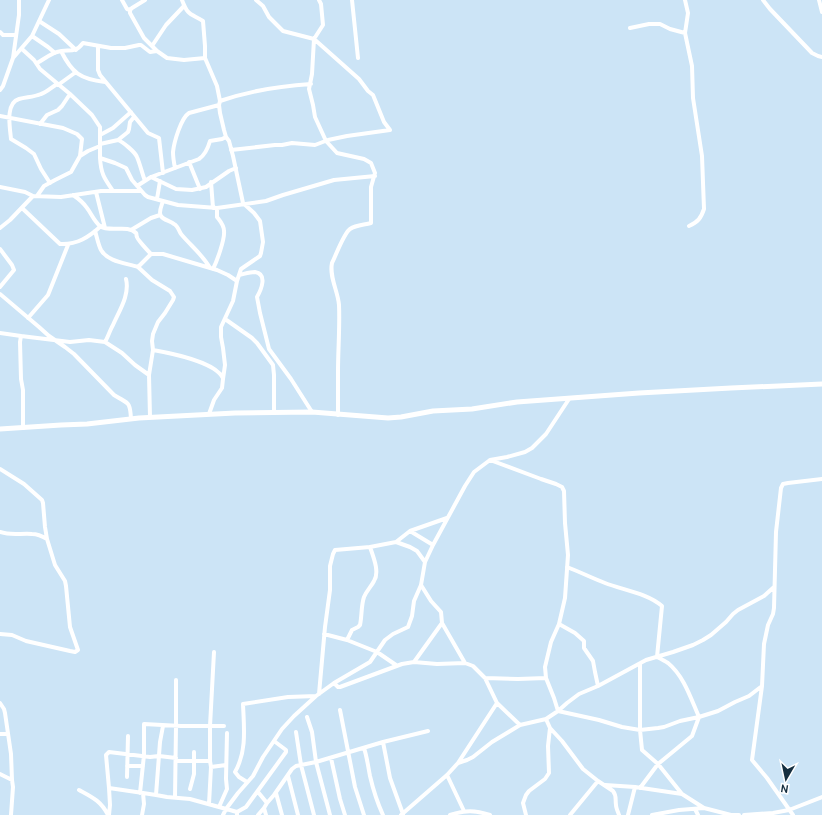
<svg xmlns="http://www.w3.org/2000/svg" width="822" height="815" font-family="Cabin,sans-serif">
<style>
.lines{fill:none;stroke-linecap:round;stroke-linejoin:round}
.minor{stroke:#fff;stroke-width:4}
.tertiary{stroke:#fff;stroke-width:5}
</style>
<rect width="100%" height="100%" fill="#cce4f6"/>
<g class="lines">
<path class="minor" d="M122,0L127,9L130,10
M145,0L132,8L130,10V13L144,38L157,51L167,58L184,60L205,58
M182,0C188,16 190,13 203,21L205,46V58L217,86L220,101L219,105L220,113L224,130L226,137L229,141L233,156L243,203L254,213L260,221L263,242L261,253L260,256L241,269L237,281L233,301L221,327V337L223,348L225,365L223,379L222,388L214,400L209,414
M319,0L321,4L323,25L314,39L312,74L309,89L313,105L315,117L326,141L337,153L364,159L371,163L375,173L371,187V223C364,225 356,225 350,229C344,233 336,255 332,263C329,277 338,291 339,305C340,327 338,349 338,372C338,386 338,400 338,415
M352,0L358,58
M763,0L770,9L812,53L818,56L822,57
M819,0L822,12
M39,21L59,34L76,50
M630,28L649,24H660L670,29L685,33L692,66L693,98L702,156L704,209C701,218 698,222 689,226
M0,32L3,35H16
M685,33L688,13L685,0
M32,36L48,47L55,53
M98,46V70L100,75L148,133L159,138L163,173
M152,46L166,25L184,6
M22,49L34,60L40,69L70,94L92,115L100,127V158L115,163L126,168L132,180L145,195L148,197L178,205L217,208L266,201L283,195L334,180L375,176
M61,51C72,73 80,79 105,82
M13,58L19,15V0
M37,63C43,60 50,54 57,52C68,48 74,55 83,43L111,48H125L139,45H141L150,52L157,51
M58,85L76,72
M0,90L3,86L13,58L32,36L49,0
M220,101C249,91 280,86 311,84
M0,116L63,128L77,134L82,139L80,156
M40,124L47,115L58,110L62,106L70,94
M100,135L113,128L131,112
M118,140C123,142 135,152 137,157C140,164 142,173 145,181
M100,144L118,140L128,132L129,129L130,122L134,117
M231,150L275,145H282L292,143L315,145L328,140L347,136L390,130L384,122L373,95L368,91L359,79L314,39L283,31L269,17L263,6L256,0
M100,158C101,174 104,178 113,191
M189,162L200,189
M175,168C174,163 173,157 173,152C174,142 181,118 189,113L219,105
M151,177L176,189L192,190L206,187L229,171L236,168
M211,182L213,208
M50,183L41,169L34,154L26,148L11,139C10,128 5,103 19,99C27,97 34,97 41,94C47,92 52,87 57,84
M137,186L151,177L199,159C205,155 208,148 210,141L222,139L226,137
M0,187L25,192L33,196L61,197L101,191H141
M96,192L105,228
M73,195C79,199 83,202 87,208C91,213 94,221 100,226C110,233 127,224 136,233C137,234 136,235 137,237C137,239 148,251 151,254
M37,196L44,186L55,180L71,172L80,156L88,151L100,146
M157,199L160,181
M163,201C162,205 158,212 161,216C163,220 171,221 174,224C178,226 179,231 181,234C191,246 202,254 210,268
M22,208L60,244C77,245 89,237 101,226
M0,228L10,220L33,196
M131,230L151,218L160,215
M95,231C97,237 98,244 101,250C108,262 126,263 138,267
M0,249L12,265L14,270L0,287
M213,269C217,261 225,239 224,231C224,225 220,221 217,217V208
M239,275C244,274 250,272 255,272C268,274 261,290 257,297L260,313L269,349L291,379L312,412
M0,294L39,327L49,336L65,347L74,354L114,395C128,404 130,400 131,419
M28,318L48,295L68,245
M225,319L252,338L257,343L273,365L274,375V413
M0,333L21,336L70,342L89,340L105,342L122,353L135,365L149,375L150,417
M21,336L20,342L21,379L23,390V428
M105,342C108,337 110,330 113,325C119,311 130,295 126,279
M153,350C170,353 215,362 223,378
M149,375L153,350L152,341L153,334L158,322L165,313L173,300L174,297L170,291L152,280L138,267L151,254H163L217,270L228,275L237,281
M490,460L541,479L556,484L562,487L564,491L565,523L568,555L565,598L559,624L551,642L545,667L546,678L554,698L558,711L567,703L579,694L598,686L646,660L673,652L693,645L703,640L711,635L726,622L733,614L738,610L764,596L774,587
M0,469L24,484L42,500L43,503L45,527L47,539L55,565L65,581L66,586L70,627L78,650L75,652L70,651L26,641L12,635L0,634
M410,531L433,545
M0,532C11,536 21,533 32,534C37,534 42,536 47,539
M396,542L410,531L447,518
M567,567C580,572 592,578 605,583C623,590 647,593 662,606L657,657C661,659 665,661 668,663C684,676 691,699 699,717L692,736L658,764L640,788
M421,585L431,601L441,612L442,623L465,663L473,666L485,678L497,703L520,725
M559,624L575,633L584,641V648L593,661L595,672L598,686
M324,634L347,640L377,652L396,665
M347,640L352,630L358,627L360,625C362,616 361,606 364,597C367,590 371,587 374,581C380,572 373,556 370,547
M414,662L442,623
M640,664V730L642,750L658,764L682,794L704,808
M485,678L518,679L546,678
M334,683L338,687H340L402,664L414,662L437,664L465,663
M762,686L752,760L767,778L793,815
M319,694L325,627L330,590V566L333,554L335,550L370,547L396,542L410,547L417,551L425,562
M0,703L4,709L5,713L11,754L12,780L13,787L11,815
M340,710L355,787L364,815
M307,717L312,732L316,762L330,815
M546,719L550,728L562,741L583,769L598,781L613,791C617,796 615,799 616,805C616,808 618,812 619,815
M296,732L301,765L314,815
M0,734H7
M383,742L390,778L403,814
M364,748C367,757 368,766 370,776C373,789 377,802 383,815
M331,758L340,799L345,815
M176,761H210
M458,763L497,703
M127,766H143
M211,767L226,765
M0,774L12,780
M447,775L464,811
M288,776L298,815
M127,777L128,736
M247,782L239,777L235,772C247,751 244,728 243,704L288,697L316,696
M605,785L635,787
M109,788L106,755L109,752L150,757L159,756L176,758
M190,789L194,774V752
M79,790C92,797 101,801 108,815
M258,792L267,803L264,808L266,815
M140,793L144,755V724L181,726H224
M276,793L282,815
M156,795L160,742L163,726
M175,798L176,726V680
M267,803L274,795L292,769L296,766L316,762L383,742L428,731
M209,804L211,767L210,761V726L214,652
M219,807L227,789L226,779L227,733
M695,809L698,815
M237,812L246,807L286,752V750L274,741
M109,815L110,805L109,788L143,793L156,795L167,797L190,799L219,807L237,812V815
M142,815L144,804L143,793
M223,815L226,809L238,793L253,776L263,757L282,729L294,716L316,696L334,683L370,662L385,640L393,634L408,627L412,616L414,601L421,585L425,562L433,545L465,486L474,472L490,460L507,457L525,452L532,448L546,434L569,399
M258,815L264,808
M401,815L447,775L458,763L467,760L473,757L492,742L520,725L546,719L558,711L599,720L622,727L640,730L658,728L664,727L680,721L699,717L718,711L735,702L749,696L762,686L764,644L768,625L773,614L774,608L776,532L781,488L783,484L788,483L822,479
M450,815C465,810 475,810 490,815
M526,815L523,803L526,795L529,791L545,779L549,773L548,746L550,728
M570,815L598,781
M628,815L635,787L682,794
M652,815L679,810L704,808L731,815H739
M744,815L773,813L789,810L822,797"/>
<path class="tertiary" d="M0,429L61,425L87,424L139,418L235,413L312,412L388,418L401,417L433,411L472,409L517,402L639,393L731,388L822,384"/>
</g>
<g transform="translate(786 779) rotate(189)" stroke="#ffffff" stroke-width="3" paint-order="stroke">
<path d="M0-3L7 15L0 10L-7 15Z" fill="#162f40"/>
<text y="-6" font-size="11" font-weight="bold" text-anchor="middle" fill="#162f40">N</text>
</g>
</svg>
